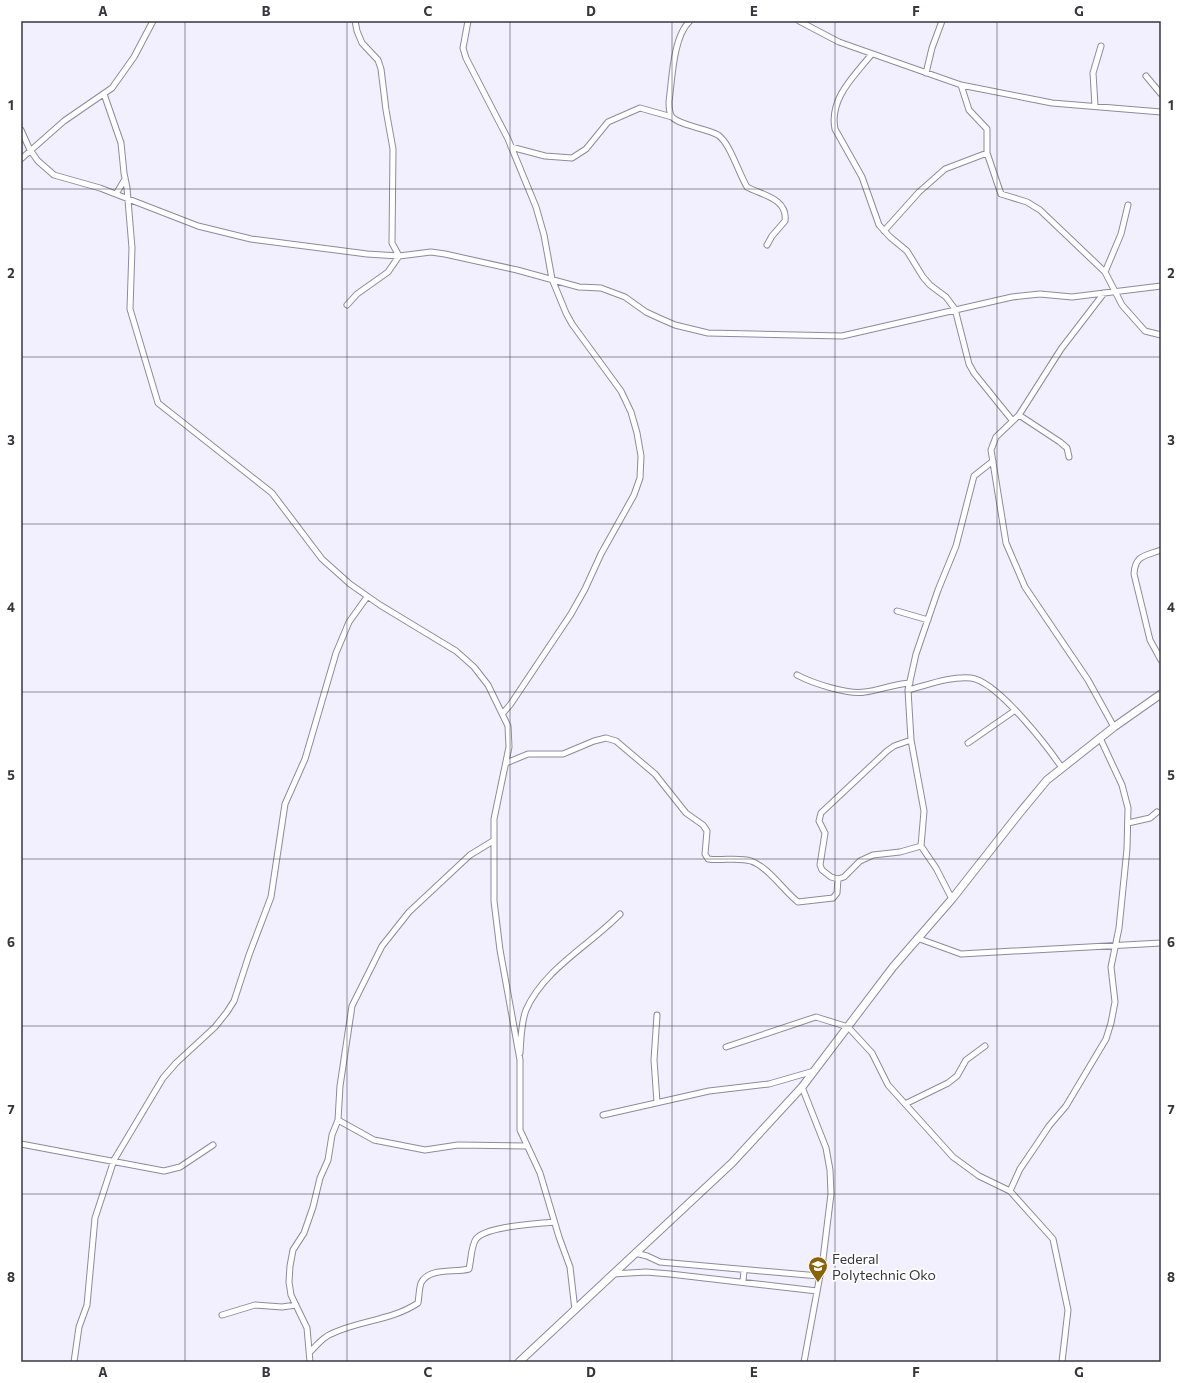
<svg xmlns="http://www.w3.org/2000/svg" width="1182" height="1383" font-family="Commissioner,sans-serif">
<style>
.lines{fill:none;stroke-linecap:round;stroke-linejoin:round}
.street-casing{stroke:#8d8a9f;stroke-width:7}
.secondary-casing{stroke:#8d8a9f;stroke-width:9}
.street{stroke:#fff;stroke-width:5}
.secondary{stroke:#fff;stroke-width:7}
.grid{fill:none;stroke:#37363e;stroke-width:1;stroke-opacity:0.55}
.labels{text-anchor:middle;dominant-baseline:central;stroke-width:3.5;stroke-linejoin:round;paint-order:stroke}
.poi-label{font-size:14px;fill:#37363e;stroke:#fff;text-anchor:start}
.neatline{fill:none;stroke:#37363e;stroke-width:1.5}
.grid-label{font-size:13px;text-anchor:middle;font-weight:bold;fill:#37363e}
</style>
<rect width="100%" height="100%" fill="#f2f0fe"/>
<g class="lines">
<g class="street-casing">
<path id="street" d="M468,21L463,48L466,58L508,139L536,207L544,235L552,279L566,313L572,324L621,391L631,412L637,433L641,456L640,478L634,495L601,554L585,589L571,614L510,705L503,713
M690,21C673,36 672,80 669,102C669,107 669,113 672,117C681,126 706,128 718,135C730,143 739,174 747,187C761,195 788,198 785,221L772,236L767,245
M799,21L839,42L961,85L1052,103L1161,112
M871,55C854,76 829,99 835,129L862,177L879,225L890,237L907,251L923,277L930,285L946,297L955,309L969,364L974,373L1012,420
M926,73L932,48L942,21
M1146,76L1161,94
M961,85L969,110L987,129V153L1001,194L1027,202L1040,210L1105,272L1122,305L1145,331L1161,335
M104,94L121,143L124,173L127,188L132,248L130,309L158,403L272,493L322,559L350,584L380,605L456,651L474,667L488,685L508,726L509,747L494,819V901L500,950L520,1060V1130L540,1173L559,1237L570,1267L575,1310
M1095,106L1093,73L1101,46
M21,130L30,150L38,161L54,175L100,188L198,226L251,239L367,254L399,256L431,252L445,254L517,270L579,287L601,288L625,297L646,312L659,318L675,325L708,333L842,336L1012,297L1040,294L1072,297L1161,286
M511,147L545,156L572,158L586,149L608,122L640,108L672,117
M21,159L64,121L112,88L134,57L153,21
M116,194L125,179
M884,231L919,192L945,169L987,153
M1105,272L1121,234L1128,205
M1104,293L1061,349L1019,415L996,437L991,450L1006,543L1025,587L1088,680L1114,727
M347,305L357,294L388,272L399,256L392,243L393,149L386,110L381,69L378,60L362,43L357,31L355,21
M1019,415L1060,442L1067,448L1069,457
M1161,550C1145,556 1135,555 1134,574L1150,640L1161,660
M897,611L928,620
M797,675C812,683 848,695 865,692C880,690 894,684 910,683
M908,690C928,685 950,676 971,678C997,681 1047,746 1062,768
M911,740L894,746L887,751L821,813L819,821L825,833L820,865L822,870L831,877L838,879L844,877L860,861L873,855L900,852L921,846
M968,743L1014,711
M506,763L528,754H563L594,741L606,738L616,741L655,774L686,813L703,825L707,831L705,854L708,859C722,861 738,857 751,861C768,867 784,891 798,902L833,898L837,893L838,879
M1128,823L1150,818L1157,812
M952,899L936,868L921,846L924,811L911,740L908,690L916,654L938,590L956,546L974,476L993,461
M917,938L961,954L1161,943
M726,1047L816,1017L848,1027L872,1053L888,1085L953,1157L979,1176L1010,1191L1053,1239L1068,1310L1062,1362
M520,1053C521,1039 521,1023 526,1010C544,969 590,945 620,914
M802,1087L826,1148L830,1170L831,1194L823,1259L804,1362
M657,1102L654,1060L657,1015
M905,1104L948,1083L957,1076L966,1060L985,1046
M603,1115L709,1091L769,1084L814,1071
M338,1120L374,1140L425,1150L458,1145L526,1146
M21,1144L164,1171L180,1167L213,1145
M1010,1191L1020,1169L1035,1147L1049,1126L1066,1106L1106,1039L1111,1023L1115,1002L1111,967L1119,928L1127,849L1128,808L1122,785L1100,738
M635,1253L647,1256L660,1262L819,1276
M613,1274L646,1272L670,1274L817,1291
M743,1282L744,1270
M222,1315L255,1305L282,1307L296,1305
M310,1352C316,1346 323,1337 331,1334C359,1320 391,1321 418,1303C419,1297 419,1289 421,1283C429,1267 454,1273 469,1269C471,1261 471,1246 476,1239C486,1226 537,1224 554,1222
M74,1362L79,1327L87,1305L95,1218L114,1160L163,1078L176,1063L215,1027L227,1012L234,1001L249,955L271,897L285,804L305,759L336,653L349,622L367,597
M310,1362L307,1328L291,1295L289,1282L290,1266L293,1250L304,1233L313,1207L320,1178L328,1160L332,1135L338,1120L340,1086L352,1006L382,946L409,912L470,855L493,841"/>
</g>
<g class="secondary-casing">
<path id="secondary" d="M519,1362L732,1163L802,1087L893,967L952,899L1018,815L1047,780L1114,727L1161,694"/>
</g>
<use href="#street" class="street"/>
<use href="#secondary" class="secondary"/>
</g>
<path class="grid" d="M185,21V1362M347,21V1362M510,21V1362M672,21V1362M835,21V1362M997,21V1362M21,189H1161M21,357H1161M21,524H1161M21,692H1161M21,859H1161M21,1026H1161M21,1194H1161"/>
<defs>
<g id="university-pin" transform="scale(1)"><path d="M0 17L-7.5 6A9.5 9.5 0 1 1 7.5 6Z" fill="#8a6402" stroke="#fff"/><path d="M0-5L7-2L0 1L-7-2ZM-4 1L0 2.5L4 1V4Q0 6-4 4Z" fill="#fff"/></g>
</defs>
<g fill-rule="evenodd">
<use href="#university-pin" x="818" y="1266"/>
</g>
<g class="labels">
<g class="poi-label">
<text x="832" y="1258">Federal<tspan x="832" dy="16">Polytechnic Oko</tspan></text>
</g>
</g>
<rect width="1182" height="1383" fill="none" stroke="#ffffff" stroke-width="44"/>
<rect x="22" y="22" width="1138" height="1339" class="neatline"/>
<g class="grid-label">
<text x="103" y="16">A</text>
<text x="266" y="16">B</text>
<text x="428" y="16">C</text>
<text x="591" y="16">D</text>
<text x="754" y="16">E</text>
<text x="916" y="16">F</text>
<text x="1079" y="16">G</text>
<text x="11" y="110">1</text>
<text x="1171" y="110">1</text>
<text x="11" y="278">2</text>
<text x="1171" y="278">2</text>
<text x="11" y="445">3</text>
<text x="1171" y="445">3</text>
<text x="11" y="612">4</text>
<text x="1171" y="612">4</text>
<text x="11" y="780">5</text>
<text x="1171" y="780">5</text>
<text x="11" y="947">6</text>
<text x="1171" y="947">6</text>
<text x="11" y="1114">7</text>
<text x="1171" y="1114">7</text>
<text x="11" y="1282">8</text>
<text x="1171" y="1282">8</text>
<text x="103" y="1377">A</text>
<text x="266" y="1377">B</text>
<text x="428" y="1377">C</text>
<text x="591" y="1377">D</text>
<text x="754" y="1377">E</text>
<text x="916" y="1377">F</text>
<text x="1079" y="1377">G</text>
</g>
</svg>
